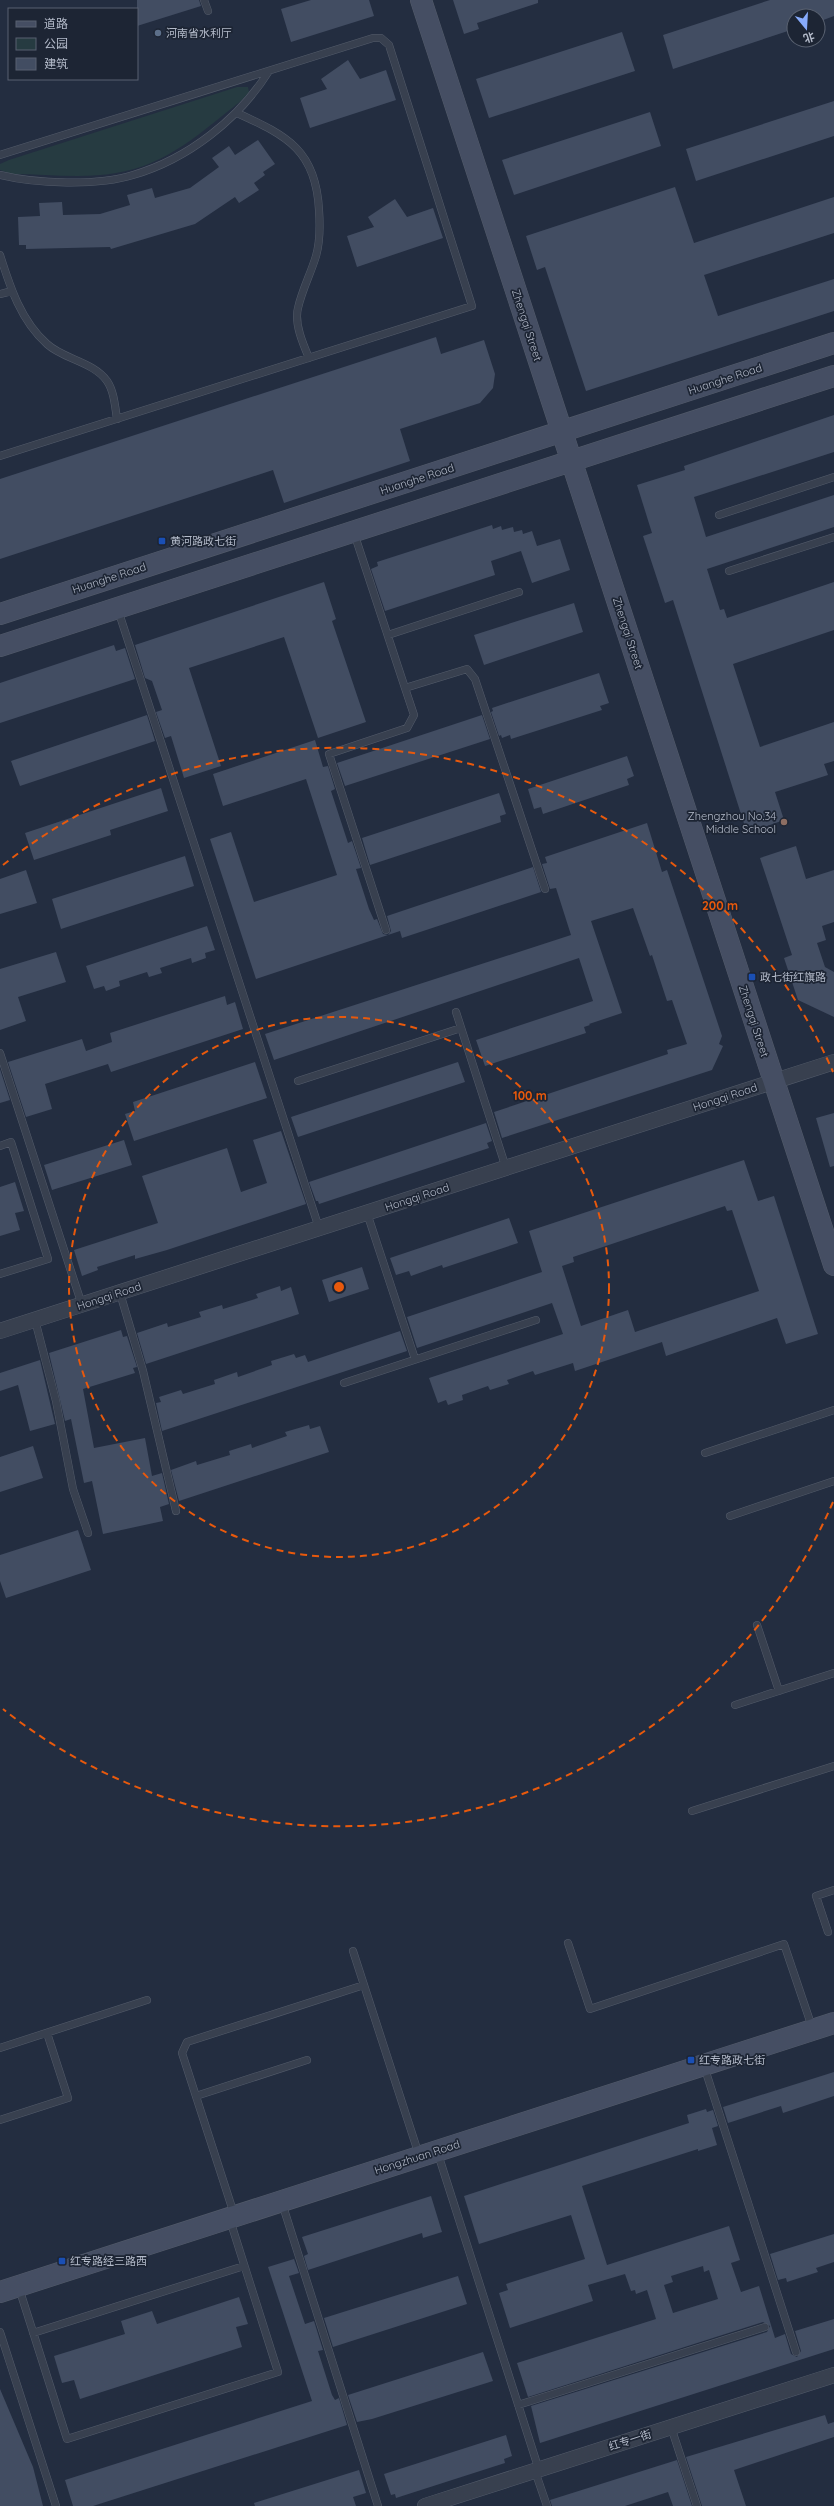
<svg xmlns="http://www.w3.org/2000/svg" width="834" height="2506" font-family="Quicksand,'Noto Sans SC',sans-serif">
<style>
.green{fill:#263b41}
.building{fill:#424d62;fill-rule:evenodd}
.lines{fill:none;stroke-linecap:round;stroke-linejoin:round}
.lane-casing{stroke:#535b6a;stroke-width:8}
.street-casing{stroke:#535b6a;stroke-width:16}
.secondary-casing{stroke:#535b6a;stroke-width:22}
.lane{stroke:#38404f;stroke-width:7}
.street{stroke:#38404f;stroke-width:15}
.secondary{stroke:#454e63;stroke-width:21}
.ring{fill:none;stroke:#e8590c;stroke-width:2;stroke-dasharray:7 5}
.service-dot{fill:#5c6f8a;stroke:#1d2534;stroke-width:1.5}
.transit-dot{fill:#1a4fb4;stroke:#1d2534;stroke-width:1.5}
.education-dot{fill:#8d6e63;stroke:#1d2534;stroke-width:1.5}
.labels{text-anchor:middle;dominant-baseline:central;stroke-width:3.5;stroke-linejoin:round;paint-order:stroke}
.poi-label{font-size:11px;fill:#b4bbca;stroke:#1d2534;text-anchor:start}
.street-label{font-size:11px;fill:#b4bbca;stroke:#1d2534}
.centre{fill:#e8590c;stroke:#1d2534;stroke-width:2}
.ring-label{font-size:12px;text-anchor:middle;font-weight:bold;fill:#e8590c;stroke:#1d2534;stroke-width:3.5;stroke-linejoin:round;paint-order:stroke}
</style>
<rect width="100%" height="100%" fill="#232d40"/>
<path class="green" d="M237,87H248L249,92L242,100C204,130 166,166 116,173C83,179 46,174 12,174L0,170V164L9,160Z"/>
<path class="building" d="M137,0H199L201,6L137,26Z
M311,0H369L374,16L291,42L281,9Z
M453,0H538V3L477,23L479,29L464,34Z
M770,0H834V16L818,22V16H794V29L673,69L663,35Z
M622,32L635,71L489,118L476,79Z
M348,60L360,79L386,70L396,100L310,128L300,98L327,89L321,79Z
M834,101V136L696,181L686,149Z
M650,112L661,146L514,195L502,160Z
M258,140L275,164L263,172L265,175L254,183L259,190L239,203L235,197L195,224L111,249L110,247L26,249V245H19L18,217L40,216L39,203L62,202L63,215L100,214L130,205L127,195L152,188L155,198L190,188L219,167L212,158L229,146L235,155Z
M675,187L694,243L834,197V233L704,275L718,316L834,279V311L586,391L545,267L537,270L526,236Z
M395,199L407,217L433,208L443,238L357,267L347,236L374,227L368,217Z
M436,337L441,354L484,340L495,374L493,388L480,403L400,429L410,461L284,503L273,470L0,559V479Z
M834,415V452L694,497L706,537L834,495V527L707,569L720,610L724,609L727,618L834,582V630L733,664L760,747L834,722V761L824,764L828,775L775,792L784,820L747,833L673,600L665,603L643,536L652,533L637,485L685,470L684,466Z
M492,525L493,529L501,526L502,530L513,527L514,532L522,530L523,534L532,531L537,546L560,539L570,570L532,583L521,551L491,561L495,575L385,611L371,569L378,566L377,562Z
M324,582L336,619L332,621L366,722L318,738L284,637L189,668L221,766L184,778L171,736L165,738L156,712L162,710L152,681L145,678L135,645Z
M574,603L583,632L484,665L474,635Z
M114,645L116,651L125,648L135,679L0,723V683Z
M599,673L609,703L600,706L602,710L511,739L510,735L502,738L501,735L499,736L491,712L493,711L492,708Z
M147,715L155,741L20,786L11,761Z
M482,715L490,739L345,786L337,763Z
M315,740L323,767L328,766L335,789L331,791L348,843L352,841L361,868L356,869L369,909L374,920L377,919L383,934L388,935L391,931L387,916L533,867L541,892L402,938L400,931L256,979L210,839L231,832L254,902L337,875L306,779L223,806L213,774Z
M627,756L634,776L627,779L629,785L543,814L541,807L534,809L528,789Z
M161,788L168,811L110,830L111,835L34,860L25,833Z
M499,793L506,814L500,816L501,822L370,865L362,838Z
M647,823L662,872L667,870L722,1036L719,1044L723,1046L712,1070L502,1138L494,1112L668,1054L667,1050L687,1044L672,1000L667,1001L652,955L650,956L633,908L591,921L622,1013L589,1024L590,1025L584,1027L586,1033L485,1066L476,1040L593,1001L579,958L274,1060L265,1034L571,935L556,888L550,889L542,864L547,863L545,857Z
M796,846L806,879L834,870V922L822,926L826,940L817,943L825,967L834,972V1017L798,1000L784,958L792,955L760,858Z
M185,856L194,886L61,929L52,899Z
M26,870L37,903L0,914V879Z
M207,926L215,950L205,953L206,958L192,963L191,958L160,968L162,973L149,977L147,972L119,981L120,986L106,991L104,986L94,989L86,966Z
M56,952L66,982L18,997L26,1021L0,1030V969Z
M225,996L227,1005L235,1002L243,1029L111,1072L108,1064L45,1084L52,1109L26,1117L8,1062L82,1039L86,1051L112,1042L110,1033Z
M255,1062L267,1098L134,1141L125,1114L135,1111L133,1102Z
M458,1062L465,1082L298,1137L291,1117Z
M0,1069L10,1100L0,1103Z
M834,1113V1166L830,1167L816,1118Z
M486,1123L492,1141L487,1143L489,1148L319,1204L318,1201H316L309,1182Z
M281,1131L306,1204L167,1250L135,1259V1255L97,1267L98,1270L82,1276L74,1250L158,1223L142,1176L227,1148L241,1192L267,1183L253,1140Z
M124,1140L132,1165L52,1190L44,1165Z
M744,1160L758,1201L774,1196L818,1334L786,1344L777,1318L666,1356L662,1342L575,1371L573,1363L535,1375L533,1371L507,1380L509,1384L490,1390L488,1386L462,1395L463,1400L448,1405L446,1400L438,1403L429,1378L563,1334L552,1303L417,1348L407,1317L542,1272L529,1231ZM725,1206L727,1211L732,1210L759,1291L635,1332L628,1310L581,1326L562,1266L574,1262L573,1257Z
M15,1182L24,1211L15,1213L20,1230L0,1236V1187Z
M509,1218L518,1243L443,1268L442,1265L411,1276L409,1271L396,1275L390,1258Z
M362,1267L369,1289L329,1302L322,1280Z
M280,1286L281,1291L291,1287L299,1314L146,1364L137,1333L167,1323L168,1327L201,1317L199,1312L222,1305L223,1309L258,1298L256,1294Z
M121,1330L123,1337L127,1336L137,1367L133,1368L135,1373L83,1389L94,1448L145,1438L152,1476L162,1473L169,1504L160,1507L163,1521L103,1534L92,1481L84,1483L71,1419L65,1421L49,1353Z
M400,1331L407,1351L162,1431L156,1403L161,1402L159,1397L181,1390L183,1394L215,1384L214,1380L237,1372L238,1377L272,1365L271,1361L294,1354L296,1358L305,1355L308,1362Z
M40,1360L55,1424L30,1431L18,1385L0,1391V1373Z
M309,1425L310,1429L320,1426L329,1452L179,1501L171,1470L196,1461L197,1465L230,1455L229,1451L251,1444L252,1448L287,1436L285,1432Z
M33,1446L43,1478L0,1492V1457Z
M78,1530L91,1570L6,1598L0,1581V1555Z
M834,2072V2096L783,2113L781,2106L728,2123L723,2107Z
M706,2109L707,2112L713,2110L718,2126L712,2128L717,2145L698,2151V2149L582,2186L607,2265L729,2226L740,2260L731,2263L741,2292L759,2286L775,2338L785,2334L791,2354L797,2357L801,2351L795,2331L834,2319V2349L540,2443L531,2406L767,2332L770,2326L763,2322L528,2397L517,2363L656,2319L647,2290L636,2294L635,2290L631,2291L625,2274L588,2285L593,2301L510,2328L499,2293L508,2290L506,2284L585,2259L571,2215L479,2244L464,2196L689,2123L687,2115ZM703,2266L704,2272L709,2270L718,2299L673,2313L664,2285L673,2282L671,2276Z
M431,2196L442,2232L423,2238L422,2233L308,2270L304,2256L308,2254L302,2237Z
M834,2234V2262L816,2268L818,2272L787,2282L786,2278L778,2280L770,2254Z
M294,2259L299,2273L289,2276L305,2324L314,2321L323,2350L318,2351L332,2395L335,2400L339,2398L347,2425L93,2506H73L65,2480L312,2401L268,2267Z
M458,2276L467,2304L333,2347L324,2318Z
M239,2297L248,2324L236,2327L242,2347L80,2399L74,2380L62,2383L54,2356L125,2334L121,2321L152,2311L157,2324Z
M483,2352L493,2381L372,2419L357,2422L348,2395Z
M0,2389L33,2467L43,2506H0Z
M825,2415L828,2424L834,2422V2437L734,2470L746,2506H702L686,2457Z
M506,2435L512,2456L504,2459L505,2463L396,2498L395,2494L391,2495L384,2474Z
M677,2460L692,2506H673L668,2492L625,2506H552L550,2500Z
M359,2470L366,2493L353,2497L356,2506H255L254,2503Z"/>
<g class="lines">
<g class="lane-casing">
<path id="lane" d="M204,0L208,11
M237,113C288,136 316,151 319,210C320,224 320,242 316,256C311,273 302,290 298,308C294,323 303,344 309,358
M0,155L373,38H381L389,45L472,306L0,456
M0,175C36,184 98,186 133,175C188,159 239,119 269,71
M0,255C10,287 21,321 47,344C63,359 94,362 107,381C114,391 115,406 117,419
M0,294L12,291
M719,515L834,477
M354,533L405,688L467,669L475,679L545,889
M729,571L834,537
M118,610L319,1228
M388,635L519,592
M386,930L329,754L407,728L414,715L405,688
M456,1012L506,1168
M0,1053L82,1305
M298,1081L461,1028
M0,1146L11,1142L48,1259L0,1274
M367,1213L415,1359
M120,1293L143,1371L176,1511
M35,1320L56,1401L73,1489L88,1533
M344,1383L536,1320
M705,1453L834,1410
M730,1516L834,1481
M757,1625L779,1691
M735,1705L834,1673
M692,1811L834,1766
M828,1932L816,1896L834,1890
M568,1943L590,2009L784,1944L812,2027
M353,1951L419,2155
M0,2048L147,2000
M704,2066L796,2352
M196,2096L307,2060
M0,2120L68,2098L47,2033
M438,2154L539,2470
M282,2203L378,2506
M234,2214L182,2053L187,2042L364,1985
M19,2288L67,2439L278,2372L230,2220
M0,2332L56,2506
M33,2333L244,2266
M518,2405L765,2327
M671,2427L697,2506
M535,2471L547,2506"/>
</g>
<g class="street-casing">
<path id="street" d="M0,1331L834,1062
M425,2506L834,2375"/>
</g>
<g class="secondary-casing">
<path id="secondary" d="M421,0L834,1265
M0,614L834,343
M0,646L834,376
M0,2292L834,2023"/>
</g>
<use href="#lane" class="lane"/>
<use href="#street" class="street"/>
<use href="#secondary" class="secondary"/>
</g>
<g class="ring">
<circle cx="339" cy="1287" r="270"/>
<path d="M833 1502A539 539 0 0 1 3 1709M3 865A539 539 0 0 1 833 1072"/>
</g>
<circle class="service-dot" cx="158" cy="33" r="4"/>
<g class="transit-dot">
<rect x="158" y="537" width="8" height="8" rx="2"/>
<rect x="748" y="973" width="8" height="8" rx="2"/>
<rect x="687" y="2056" width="8" height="8" rx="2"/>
<rect x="58" y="2257" width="8" height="8" rx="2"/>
</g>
<circle class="education-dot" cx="784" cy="822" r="4"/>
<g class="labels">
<g class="poi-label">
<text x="166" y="33">河南省水利厅</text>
<text x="170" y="541">黄河路政七街</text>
<text x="776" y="816" text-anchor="end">Zhengzhou No.34<tspan x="776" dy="13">Middle School</tspan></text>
<text x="760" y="977">政七街红旗路</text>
<text x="699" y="2060">红专路政七街</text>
<text x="70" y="2261">红专路经三路西</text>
</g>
<g class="street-label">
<text transform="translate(527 325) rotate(72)">Zhengqi Street</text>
<text transform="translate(725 379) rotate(-18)">Huanghe Road</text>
<text transform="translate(417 479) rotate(-18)">Huanghe Road</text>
<text transform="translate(109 578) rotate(-18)">Huanghe Road</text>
<text transform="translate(628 633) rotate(72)">Zhengqi Street</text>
<text transform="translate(754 1021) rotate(72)">Zhengqi Street</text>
<text transform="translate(725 1097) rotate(-18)">Hongqi Road</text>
<text transform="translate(417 1197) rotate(-18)">Hongqi Road</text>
<text transform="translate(109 1296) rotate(-18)">Hongqi Road</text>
<text transform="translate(417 2157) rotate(-18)">Hongzhuan Road</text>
<text transform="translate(630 2440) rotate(-18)">红专一街</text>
</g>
</g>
<circle cx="339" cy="1287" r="6" class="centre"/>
<g class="ring-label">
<text x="720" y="910">200 m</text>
<text x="530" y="1100">100 m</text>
</g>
<rect x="8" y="8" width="130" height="72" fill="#1d2534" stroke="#596170"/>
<rect x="16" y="21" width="20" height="6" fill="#454e63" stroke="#596170"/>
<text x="44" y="28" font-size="12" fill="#b4bbca">道路</text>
<rect x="16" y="38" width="20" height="12" fill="#263b41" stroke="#596170"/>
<text x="44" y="48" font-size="12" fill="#b4bbca">公园</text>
<rect x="16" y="58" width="20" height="12" fill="#424d62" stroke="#596170"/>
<text x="44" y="68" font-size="12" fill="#b4bbca">建筑</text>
<g transform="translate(806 28) rotate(162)"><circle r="19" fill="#1d2534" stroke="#596170"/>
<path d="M0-3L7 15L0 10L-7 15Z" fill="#87abfc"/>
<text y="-6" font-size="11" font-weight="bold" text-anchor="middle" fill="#b4bbca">北</text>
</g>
</svg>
